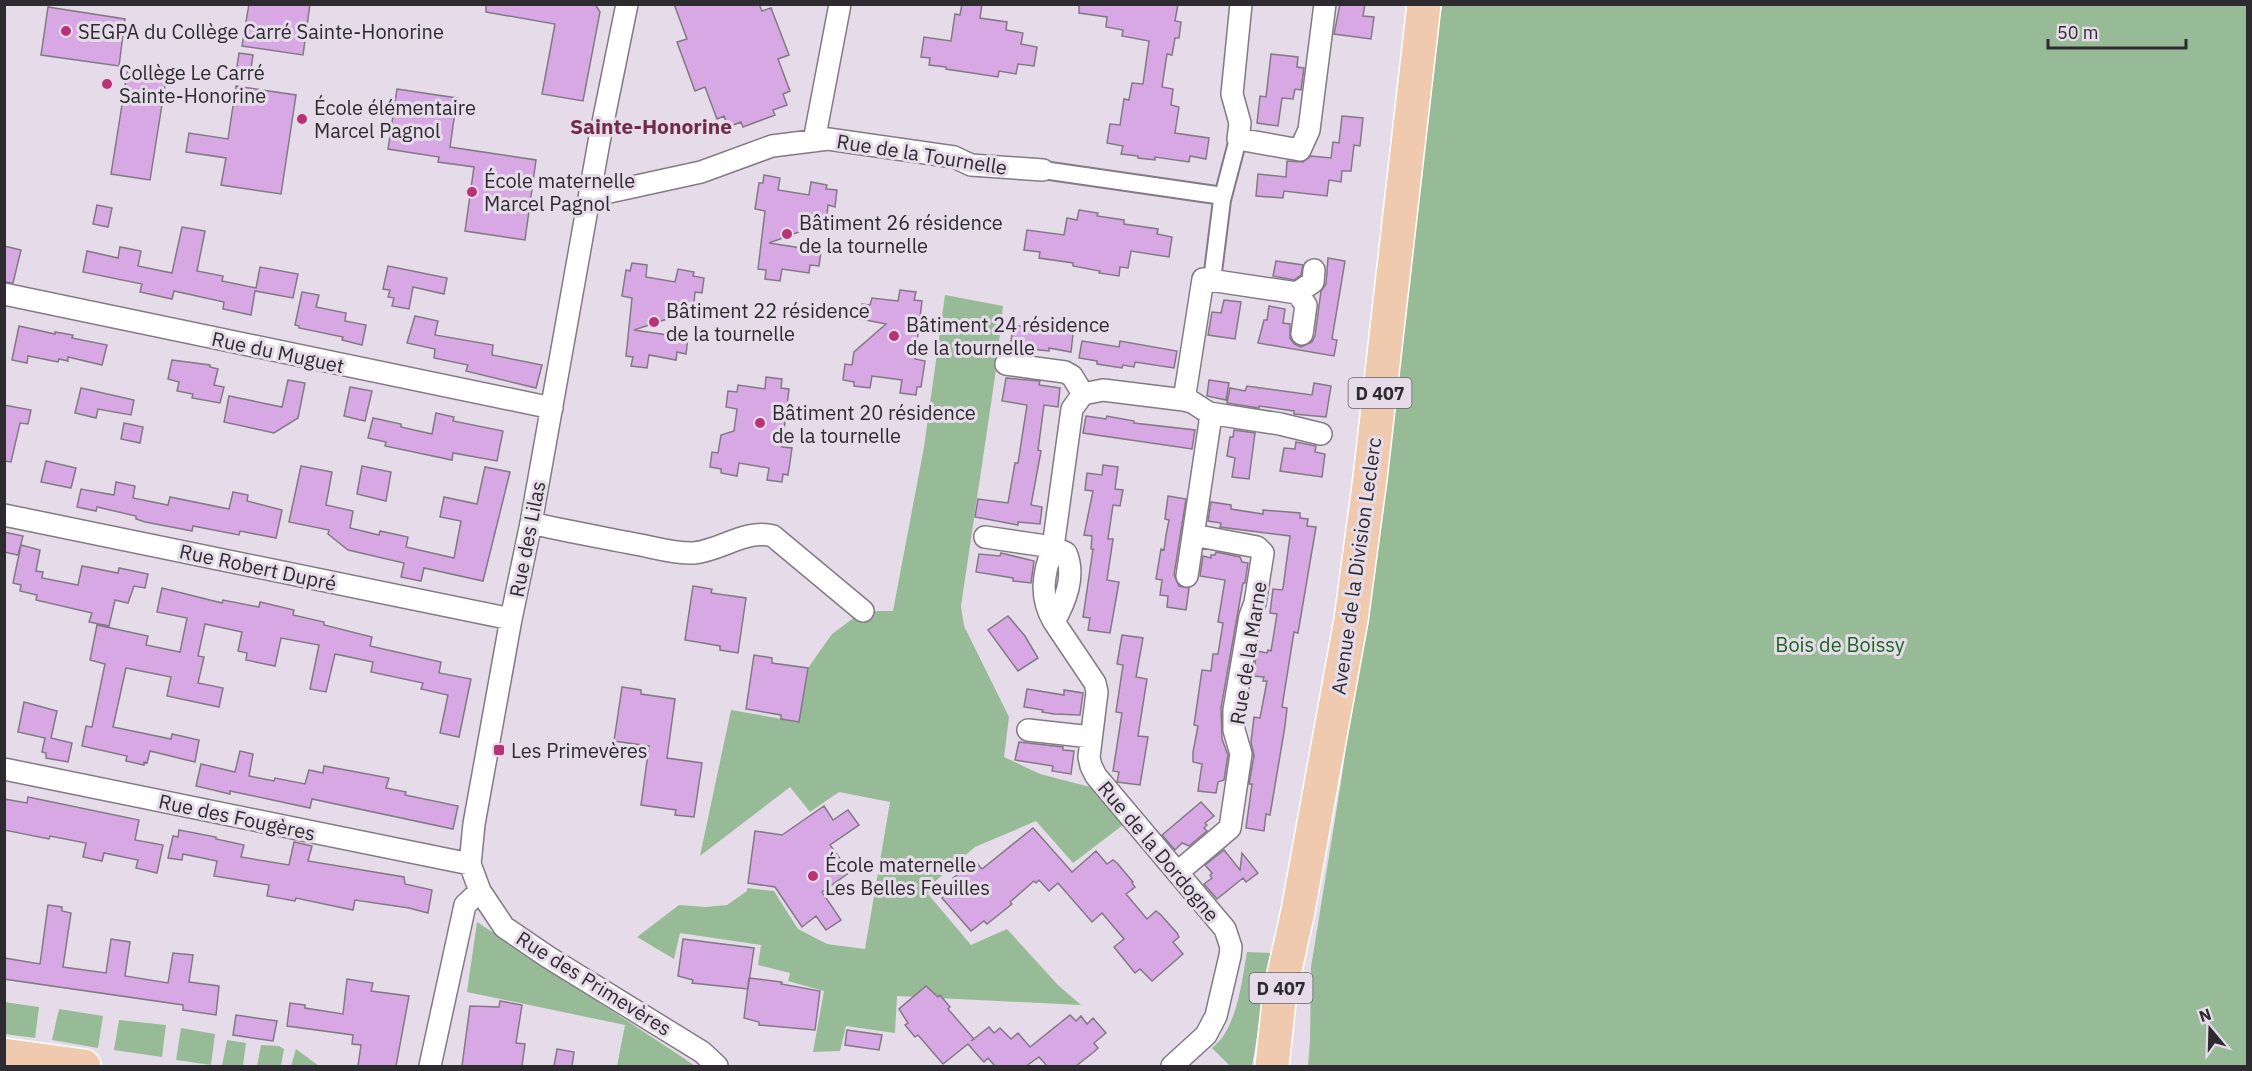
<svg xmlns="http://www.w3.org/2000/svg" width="2252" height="1071" font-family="'IBM Plex Sans',sans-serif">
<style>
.green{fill:#98bb97}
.building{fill:#d8a8e5;stroke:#827985;stroke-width:1.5}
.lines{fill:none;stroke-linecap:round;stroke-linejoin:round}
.pedestrian-casing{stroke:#837a86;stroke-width:20}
.minor-casing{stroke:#837a86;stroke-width:24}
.primary-casing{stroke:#fff;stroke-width:36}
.pedestrian{stroke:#fff;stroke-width:16}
.minor{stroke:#fff;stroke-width:21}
.primary{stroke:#f0caaf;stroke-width:33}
.poi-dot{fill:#b93275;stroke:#e6dce9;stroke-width:2}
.labels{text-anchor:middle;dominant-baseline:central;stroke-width:6;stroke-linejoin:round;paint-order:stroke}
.shield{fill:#e6dce9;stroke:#656068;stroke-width:1.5}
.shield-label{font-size:18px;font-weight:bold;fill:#2e2b30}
.poi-label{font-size:20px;fill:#2e2b30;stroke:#e6dce9;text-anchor:start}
.street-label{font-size:20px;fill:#2e2b30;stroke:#e6dce9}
.park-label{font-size:20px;fill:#166620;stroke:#e6dce9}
.neighbourhood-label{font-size:21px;font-weight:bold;fill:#6e2c49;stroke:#e6dce9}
</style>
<rect width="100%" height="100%" fill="#e6dce9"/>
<path class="green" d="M1442,5H2247V1066H1308L1310,1041L1311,967L1341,782L1393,421L1416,199Z
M945,295L1003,306L996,370L961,606L964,626L1009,717L1004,757L1040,774L1090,787L1123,825L1073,863L1036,821L975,847L931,885L928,894L971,945L1007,929L1058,985L1081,1005L897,996L895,1033L846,1026L840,1051L813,1052L824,991L788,981L790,973L758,965L761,945L680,933L674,959L637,937L679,905L705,907L727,905L747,891V888L774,891L798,929L827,944L865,949L890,802L839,792L810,812L790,787L700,856L731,710L799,722L808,668L832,634L863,611H893L924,447Z
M477,922L679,1055L695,1066H617L625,1025L467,992Z
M1247,952L1271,953L1252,1066H1230L1212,1048C1237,1029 1242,981 1247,952Z
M4,1002L39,1007L35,1038L5,1034Z
M59,1009L103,1016L98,1048L52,1040Z
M119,1020L166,1025L162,1057L114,1050Z
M181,1028L215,1034L211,1065L176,1060Z
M227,1040L246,1043L243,1066H222Z
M261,1045L279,1046L284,1049L281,1066H257Z
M296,1049L319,1066H291Z"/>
<path class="building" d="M249,4H310L303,55L242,46Z
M486,4H595L600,12L583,101L542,94L555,24L486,12Z
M674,4H759L762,11L771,8L789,55L778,59L790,91L783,94L787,105L773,110L775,115L743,127L741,122L728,127L724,116L717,119L705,87L695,91L677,42L687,39Z
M962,4H982L980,18L1007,22L1006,30L1023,33L1021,44L1037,47L1034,66L1018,64L1016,74L999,71L998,77L946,69V67L929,65L930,58L921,57L924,37L951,41L955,14L960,15Z
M1079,4H1178L1175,21L1181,22L1179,38H1175L1172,55L1167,54L1162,87L1173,89L1171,105L1179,107L1175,133L1209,138L1206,159L1190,156L1189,162L1155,157V160L1138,158V156L1121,154L1123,146L1107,143L1110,124L1120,125L1124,99L1129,100L1132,83L1143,84L1149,41L1122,36L1123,30L1106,27L1107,17L1079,13Z
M1340,4H1365L1363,16L1374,17L1371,39L1334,34Z
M48,7L125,19L119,66L41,55Z
M239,53L253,55L249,82L235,79Z
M1271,54L1298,57L1297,67L1304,68L1301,90L1295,89L1293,99L1282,98L1278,126L1257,123L1260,96L1266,97Z
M128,67L167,73L150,180L111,174Z
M236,86L296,95L281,194L221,185L226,158L186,152L189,133L228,139Z
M397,89L457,98L450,147L536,160L525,240L465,231L474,167L438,162L439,157L388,149Z
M1342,116L1363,118L1360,146L1354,145L1351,171H1342L1341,182L1329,180L1327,196L1284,191L1283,198L1256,196L1258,174L1286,177L1287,161L1303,162L1311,156L1331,158L1333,142L1339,143Z
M764,175L780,178L778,190L809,195L811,182L827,185L826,189L837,190L835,207L828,205L827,215L821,224L769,243L821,251L819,266L810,265L809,273L782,269L780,281L765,279L766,270L758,269L765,211L755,209L759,183H763Z
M97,205L112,208L108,227L93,224Z
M1079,210L1098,213L1097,216L1124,220V224L1158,229L1157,234L1172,237L1169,257L1131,251L1128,268L1120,267L1119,276L1099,273L1100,271L1073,266V263L1039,258L1040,252L1024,250L1027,230L1064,235L1067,218L1077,220Z
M182,227L205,231L197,271L223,276L222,281L256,288L260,267L298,274L293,298L255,291L251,315L223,309L224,302L174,291L172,299L140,292L142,284L83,272L87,251L118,258L120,247L141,251L138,266L172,273Z
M4,246L21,250L13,283L4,282Z
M1328,258L1345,261L1332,339L1337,340L1334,356L1258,343L1264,320H1267L1269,306L1285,309L1283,323L1290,324V338L1294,344L1301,347L1312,342L1315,336L1321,291L1326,284Z
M1276,261L1303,265L1301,275L1294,280L1273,276Z
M632,263L647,265L646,277L675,282L678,269L694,272L693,276L704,278L702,293L695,292L694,303L688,312L634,330L688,338L686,354L677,352L676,360L649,355L647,368L631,366L633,357L626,356L632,298L622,296L626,270L630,271Z
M388,266L447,278L444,294L413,287L409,309L392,306L394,298L388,297L390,290L383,289Z
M900,290L916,292L914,300L922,301L915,359L925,361L921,387H917L916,395L900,393L902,380L872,376L870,388L854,386V382L843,380L845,364L852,365L854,352L886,324L860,319L862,304L870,305L872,298L898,301Z
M302,292L319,295L316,307L346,313L345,321L366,325L362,345L342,340L343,337L299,328V326L295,325Z
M1224,300L1241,302L1235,339L1208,335L1212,312L1221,313Z
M415,316L438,321L435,335L493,345L492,355L542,365L536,388L466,371L468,365L434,358L435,349L407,343Z
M1013,325L1073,334L1071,352L1049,348V351L1040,350L1032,349V346L1011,342Z
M19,326L55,334V332L73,335L72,338L107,345L102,365L68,357V361L59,359L58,362L28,356L27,363L12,360Z
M1082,341L1119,347L1120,341L1177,351L1174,368L1135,362L1134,367L1123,365L1122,368L1097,364V361L1079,358Z
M172,360L210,365V367L218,369L214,385L224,387L220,403L192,398L193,394L177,391L179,382L168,379Z
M766,377L782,379L781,388L789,389L782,447L792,448L788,475L783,474L782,482L767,480L769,468L739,463L737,476L721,473V469L710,467L712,452L718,453L721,435L734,431L737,409L726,407L728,391L737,392L738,385L765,389Z
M1006,378L1040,381L1039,385L1060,388L1058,407L1044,405L1038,450L1041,451L1031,505L1042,507L1040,524L1018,522V525L975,517L978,499L1008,503L1015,463H1018L1027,405L1002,401Z
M288,380L305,383L298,418L274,433L224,422L229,396L282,407Z
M1209,380L1229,383L1226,400L1207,396Z
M1314,383L1331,386L1326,417L1294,414V411L1259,406V408L1227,403L1230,388L1245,391L1247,386L1312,395Z
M350,387L372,391L365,421L344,416Z
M81,388L134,400L131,415L98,409L96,418L75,413Z
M4,405L31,410L28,424L20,423L11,462L4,461Z
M436,413L454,417L453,421L503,431L497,461L453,453L452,460L385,446L386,442L368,438L373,418L401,424V427L432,434Z
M1086,416L1106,419L1107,416L1134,421V423L1195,430L1192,449L1083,433Z
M124,423L143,427L140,443L121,439Z
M1234,430L1255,433L1249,479L1232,477L1235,458L1227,456L1230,437H1233Z
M1296,442L1316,446L1315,452L1325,454L1322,477L1280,471L1284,448L1295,449Z
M46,461L76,468L71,488L41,482Z
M1103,465L1118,467L1115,489L1123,490L1120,506L1113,505L1108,539H1113L1107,580L1119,582L1110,633L1088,630L1090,618L1083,617L1093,549H1091L1092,536L1084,535L1093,491L1085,490L1086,481L1087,473L1102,475Z
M301,466L332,472L326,505L353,511L350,528L379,535L380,531L408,537L406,547L454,558L461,521L440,517L444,497L477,504L485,467L510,472L483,581L424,568L421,581L401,577L404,563L348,550L328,534L329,530L289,522Z
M362,466L391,472L386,501L357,494Z
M116,482L135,486L133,498L168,505L170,497L229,509L233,492L248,495L247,501L282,510L276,538L240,531L239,535L193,526L192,531L182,529L145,522L136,519V516L97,507L96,511L77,507L81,489L114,495Z
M1168,496L1186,499L1174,575L1179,586L1189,588L1186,610L1167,607L1168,596L1160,595L1162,580L1156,579L1161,549L1164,550L1166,535L1169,520L1165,519Z
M1211,502L1231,505V509L1263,514V510L1300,513V518L1308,519L1307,526L1316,527L1298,633L1294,632L1282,707L1287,708L1285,726L1270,815L1266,814L1264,831L1246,828L1252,784H1249L1254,756L1251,742L1254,717L1260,718L1267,681H1263L1264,677L1253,676L1257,651L1267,653L1268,650L1271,651L1277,614L1270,613L1273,589L1282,590L1283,588L1290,536L1220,527L1221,523L1208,521Z
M4,532L23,536L18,555L4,552Z
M21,545L40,550L36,571L43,572L42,578L78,585L82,566L118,573L119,568L148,574L145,588L134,586L128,603L115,600L109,626L89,622L92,613L36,600L37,595L20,591L21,585L13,583Z
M1216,552L1240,557L1242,562L1248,563L1245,583H1243L1221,708L1222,739L1228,755L1224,780L1218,782L1216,793L1198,791L1202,764L1193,762V752L1198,726L1194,725L1202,670L1211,671L1213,654H1218L1223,623L1218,622L1225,580L1200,576L1203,556L1211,558V555H1215Z
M1001,553L1034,561L1031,583L1013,581V578L976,572L979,554L1000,556Z
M693,586L712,589L711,593L746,598L738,653L720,650V646L685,640Z
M162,588L222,603L223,600L259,607L260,602L294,610L293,615L324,622V625L372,637L370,646L441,662L439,673L471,679L459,737L440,733L448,695L421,689L423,683L371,672L373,662L335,654L326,692L310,689L319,645L281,638L275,666L246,660L247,653L238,651L242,632L205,624L198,656L204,657L198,683L223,688L219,707L167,696L171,677L126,668L113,727L171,739L172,734L199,740L195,762L150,751L147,763L144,762V765L126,761L127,756L82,746L86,726L92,727L105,664L90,660L97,625L148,636L146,645L180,652L187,618L157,612Z
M1008,616L1025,636L1038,658L1018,671L988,630Z
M1122,635L1143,638L1136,677L1147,679L1138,736L1148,737L1140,785L1117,782L1119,772L1113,771L1122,713L1116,712L1123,665L1117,664Z
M754,655L772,658V663L808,668L799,722L781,719V715L746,709Z
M622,687L641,690V694L675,699L667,758L702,763L694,817L675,815L676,810L641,805L649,746L614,741Z
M1027,689L1064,695V690L1083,693L1080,715L1054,714L1042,712L1043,710L1024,707Z
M24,702L57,711L51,738L72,743L68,762L46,758V753L42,752L45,738L18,732Z
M1019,742L1063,747V750L1074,751L1071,774L1052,771L1053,766L1015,760Z
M240,751L253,754L249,776L274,781L275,778L305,784L309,770L323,773L324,766L389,778L386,788L406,792L405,795L458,806L453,829L312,799L310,808L230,791V794L196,786L201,764L235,772Z
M28,797L139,820L135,840L163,845L157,873L136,868L138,860L104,853L102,861L83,857L86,843L50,836L49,839L4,830V799L27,803Z
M1201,802L1214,816L1205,823L1207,825L1204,828L1207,831L1189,846L1182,843L1175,850L1162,835Z
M824,806L833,820L848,810L859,825L830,845L850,872L822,892L841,920L826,930L816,916L802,927L775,887L748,883L755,831L782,835Z
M1033,828L1072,872L1096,851L1107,864L1113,860L1117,863L1133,882L1132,883L1135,887L1126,894L1147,919L1156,911L1161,915L1177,933L1179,937L1173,942L1183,954L1152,981L1140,969L1135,973L1114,947L1124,939L1102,913L1092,922L1058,883L1049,891L1039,880L1036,883L1034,881L1010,902L1012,904L987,924L984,921L971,931L942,898L958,884L953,878L975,861L982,869Z
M179,830L216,837V839L244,845L241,857L289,865L294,842L312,846L308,861L404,877L405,884L432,890L428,913L409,908L355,900L353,910L296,898L295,901L267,896L269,885L214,876L217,861L183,854L182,860L168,858L173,836L178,837Z
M1224,850L1240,870L1242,853L1258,873L1246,882L1243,878L1217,899L1204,884L1212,878L1210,875L1212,873L1205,865Z
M48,905L62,907V911L71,913L63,967L106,973L111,939L130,942L125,976L168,983L173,953L193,955L189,982L219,986L216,1015L183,1010V1005L4,979V958L40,964Z
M683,939L754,948L748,989L692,983L693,980L678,976Z
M749,978L782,982L781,984L820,991L815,1030L759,1025V1022L744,1018Z
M347,979L373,983L371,991L409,996L396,1066H358L361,1045L352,1044L353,1035L287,1026L290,1003L305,1005V1008L343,1014Z
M926,986L938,997L940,995L950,1007L948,1009L974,1039L971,1041L989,1027L994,1033L1000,1028L1011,1039L1018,1033L1030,1047L1070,1015L1076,1021L1081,1016L1087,1024L1093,1018L1106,1033L1094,1043L1098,1048L1095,1051L1076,1066H1047L1039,1057L1026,1066H995L988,1058L984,1062L981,1059L968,1044L943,1064L918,1035L915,1037L905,1025L908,1023L899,1009Z
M500,1001L522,1005L516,1043L525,1044L522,1066H462L470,1006L499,1007Z
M236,1015L277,1021L273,1041L233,1035Z
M847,1030L882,1035L879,1050L845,1045Z
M557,1049L574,1052L572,1066H554Z"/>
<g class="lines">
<g class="pedestrian-casing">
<path id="pedestrian" d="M1043,170L1223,196
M1212,280L1222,200L1238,139"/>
</g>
<g class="minor-casing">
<path id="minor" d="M627,4L599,142L531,523L511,619L474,824L470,864L480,891L504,927L548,957L702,1052L717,1066
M1241,4L1232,94L1240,123L1238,139L1300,150L1309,130L1325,4
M814,141L840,4
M591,196L701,172L772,146L828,139L954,157L971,165L1043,170
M1297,293L1313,282L1314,270
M4,294L552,408
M1006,364L1065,372L1072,376L1083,394
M1184,400L1203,279L1297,293L1306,305L1302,334
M4,515L511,619
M531,523C566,531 600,537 635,544C653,547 675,554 694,553C722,550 745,529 773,536L863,611
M985,537L1053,547C1043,574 1039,597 1054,622
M1187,576L1210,422L1209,413
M1028,730L1091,737
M4,769L470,864
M1178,872L1230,828L1241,754L1234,730V710L1250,616L1255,603L1263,553L1257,547L1193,535
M430,1066L465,905L480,891
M1172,1066L1206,1035L1216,1016L1230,956L1231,947L1225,929L1096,776L1091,766L1089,757L1097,692L1095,683L1054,622C1065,602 1076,576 1066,553L1053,547L1072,409L1083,394L1103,390L1184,400L1192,402L1209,413L1280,424L1321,434"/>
</g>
<g class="primary-casing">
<path id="primary" d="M4,1055L84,1066
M1272,1066L1280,992L1298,911L1351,620L1370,478L1424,4"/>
</g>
<use href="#pedestrian" class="pedestrian"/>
<use href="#minor" class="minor"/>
<use href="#primary" class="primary"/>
</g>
<g class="poi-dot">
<circle cx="66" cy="31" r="6"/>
<circle cx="107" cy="84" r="6"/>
<circle cx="302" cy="119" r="6"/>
<circle cx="472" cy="192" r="6"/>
<circle cx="787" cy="234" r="6"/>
<circle cx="654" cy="322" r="6"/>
<circle cx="894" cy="336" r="6"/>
<circle cx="760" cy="423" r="6"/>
<rect x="493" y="744" width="12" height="12" rx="3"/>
<circle cx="813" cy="876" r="6"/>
</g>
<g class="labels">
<g class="shield">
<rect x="1348.5" y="378" width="63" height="30" rx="4.5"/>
<rect x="1249.5" y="973" width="63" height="30" rx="4.5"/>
</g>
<g class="shield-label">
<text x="1380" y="393">D 407</text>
<text x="1281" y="988">D 407</text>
</g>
<g class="poi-label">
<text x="78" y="31">SEGPA du Collège Carré Sainte-Honorine</text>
<text x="119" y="72">Collège Le Carré<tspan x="119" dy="23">Sainte-Honorine</tspan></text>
<text x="314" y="107">École élémentaire<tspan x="314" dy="23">Marcel Pagnol</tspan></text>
<text x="484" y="180">École maternelle<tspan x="484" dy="23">Marcel Pagnol</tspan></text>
<text x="799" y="222">Bâtiment 26 résidence<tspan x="799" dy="23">de la tournelle</tspan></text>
<text x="666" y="310">Bâtiment 22 résidence<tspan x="666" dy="23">de la tournelle</tspan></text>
<text x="906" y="324">Bâtiment 24 résidence<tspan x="906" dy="23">de la tournelle</tspan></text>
<text x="772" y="412">Bâtiment 20 résidence<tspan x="772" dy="23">de la tournelle</tspan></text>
<text x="511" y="750">Les Primevères</text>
<text x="825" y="864">École maternelle<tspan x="825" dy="23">Les Belles Feuilles</tspan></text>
</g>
<g class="street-label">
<text transform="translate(922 154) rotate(9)">Rue de la Tournelle</text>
<text transform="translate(278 352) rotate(12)">Rue du Muguet</text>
<text transform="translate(527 539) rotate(-79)">Rue des Lilas</text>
<text transform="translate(1356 566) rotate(-82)">Avenue de la Division Leclerc</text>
<text transform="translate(258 567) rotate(12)">Rue Robert Dupré</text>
<text transform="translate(1248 653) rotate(-81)">Rue de la Marne</text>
<text transform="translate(237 817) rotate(12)">Rue des Fougères</text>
<text transform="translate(1159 851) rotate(50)">Rue de la Dordogne</text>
<text transform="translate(594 983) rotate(32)">Rue des Primevères</text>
</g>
<g class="park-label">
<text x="1840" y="644">Bois de Boissy</text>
</g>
<g class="neighbourhood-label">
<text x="651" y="126">Sainte-Honorine</text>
</g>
</g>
<rect width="2252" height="1071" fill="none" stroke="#2e2b30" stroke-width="12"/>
<g transform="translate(2210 1029) rotate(341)" stroke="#e6dce9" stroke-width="4.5" paint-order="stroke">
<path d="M0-4.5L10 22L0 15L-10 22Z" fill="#2e2b30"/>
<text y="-9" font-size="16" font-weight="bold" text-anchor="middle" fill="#2e2b30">N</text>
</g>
<path d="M2048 39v9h138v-9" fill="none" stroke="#2e2b30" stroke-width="3"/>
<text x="2057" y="39" font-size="18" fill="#2e2b30" stroke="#e6dce9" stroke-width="4.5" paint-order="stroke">50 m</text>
</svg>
